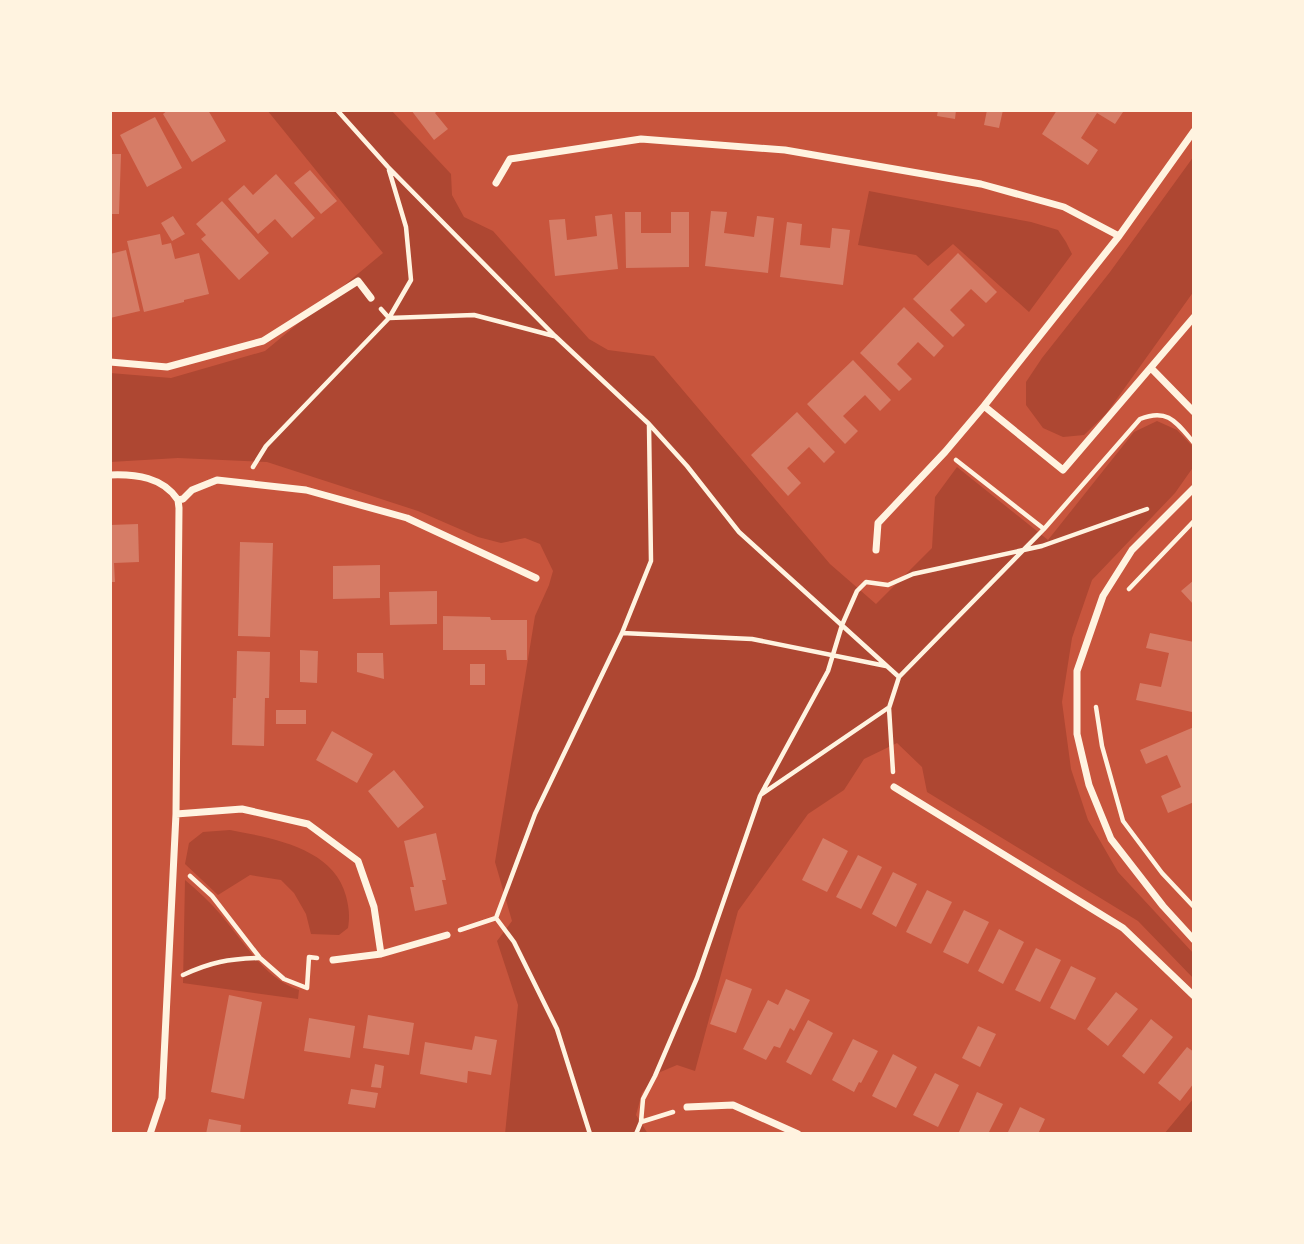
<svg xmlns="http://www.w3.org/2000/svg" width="1304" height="1244" font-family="'Source Sans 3',sans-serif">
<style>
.green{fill:#ae4732}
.building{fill:#d67c66}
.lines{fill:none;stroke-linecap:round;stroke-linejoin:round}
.path{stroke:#fff3e0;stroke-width:4.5}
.minor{stroke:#fff3e0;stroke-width:7}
</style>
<rect width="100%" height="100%" fill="#c8553d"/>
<path class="green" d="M267,110H391L451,174L452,195L464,217L493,231L589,339L608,350L654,356L830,564L876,604L932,548L935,497L957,467L1048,540L1134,432L1157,421L1177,430L1194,448V466L1175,493L1092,580L1072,638L1062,702L1071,769L1088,820L1118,872L1194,954V979L1138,921L927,792L922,767L897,743L864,759L844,790L808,814L738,911L695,1071L677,1065L658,1073L642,1093L636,1115L648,1134H505L518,1005L497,941L512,921L495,862L535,616L549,585L553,571L540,544L525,538L501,543L478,537L418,511L267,462L178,458L110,462V373L171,378L265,351L383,253Z
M1194,156V291L1106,414L1084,435L1063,437L1043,428L1026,405V382L1042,358L1110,272Z
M869,191L1031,222L1058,230L1066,242L1072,254L1029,312L953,244L928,266L916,255L858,245Z
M230,830C272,838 334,848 346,896C349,908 350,916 348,928L339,935L311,934L306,914L294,893L281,880L250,875L218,895L185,864L189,843L203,832Z
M185,880C198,891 210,902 221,915C244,942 264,978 299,990L298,999L183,983Z
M1194,1098V1134H1164Z"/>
<path class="building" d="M168,110H208L226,141L192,162L163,114Z
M411,110H438L435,113L448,129L434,140Z
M938,110H956L955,119L937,116Z
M987,110H1003L999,128L984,125Z
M1057,110H1121L1123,112L1115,124L1097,113L1088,127L1081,138L1098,150L1088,165L1042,134Z
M155,117L182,168L147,187L120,135Z
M110,154H121L119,214H110Z
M310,170L337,201L321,214L294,183Z
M276,174L315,218L292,238L275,219L258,234L228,199L244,185L253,195Z
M222,201L269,253L239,280L201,239L206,235L196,224Z
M711,211L727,212L724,233L740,235L754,237L757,216L774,218L768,273L705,266Z
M625,212H641V233H671V212H689V267L626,268Z
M612,214L618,269L555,276L549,220L565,219L567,240L597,236L595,216Z
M173,216L185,234L172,241L161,223Z
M787,222L802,224L800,245L830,248L832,228L850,230L843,285L780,277Z
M160,234L162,245L171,243L175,259L199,253L209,294L184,300V302L144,312L127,241Z
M126,250L140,311L110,318V254Z
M958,253L997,292L986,303L971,289L950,310L965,325L953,337L913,299Z
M904,307L944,346L934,357L918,342L897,364L912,379L899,391L860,353Z
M853,360L891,400L880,411L865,395L843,416L858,431L845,444L807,404Z
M797,412L835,452L824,463L809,447L787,468L801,483L788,496L751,455Z
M138,524L139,562L114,563L115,582H110V525Z
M240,542L273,543L270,637L238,636Z
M380,565V598L333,599V566Z
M1194,580V605L1181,591Z
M437,591V624L390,625L389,592Z
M443,616L490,617L491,620H527V660H507L506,650H443Z
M1150,633L1194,642V705L1192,712L1136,700L1140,683L1161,687L1169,653L1146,648Z
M300,650L318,651L317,683L300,682Z
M237,651L270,652L269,698H265L264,746L232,745L233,698H236Z
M357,653H383L384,679L357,672Z
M470,664H485V685H470Z
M276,710H306V724H276Z
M1194,727V802L1168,813L1161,796L1181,787L1167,755L1146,764L1140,750Z
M332,731L373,754L357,783L316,760Z
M394,770L424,807L398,828L368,791Z
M436,833L446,880H442L447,904L415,911L410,887H414L404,841Z
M823,838L848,851L827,892L802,880Z
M858,855L882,867L861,909L836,897Z
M893,872L917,884L896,927L872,914Z
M927,890L952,902L931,944L906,932Z
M964,910L989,922L968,964L943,952Z
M999,929L1024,942L1003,984L978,971Z
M1036,948L1061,960L1040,1002L1015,990Z
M1071,966L1096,978L1075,1020L1050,1008Z
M726,979L752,989L736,1033L710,1024Z
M786,989L810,1000L794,1031L790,1028L780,1048L774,1046L766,1060L743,1049L768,1000L778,1005Z
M1116,992L1138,1009L1108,1046L1087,1029Z
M229,995L262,1002L244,1099L211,1092Z
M368,1015L414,1023L409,1055L363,1048Z
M309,1018L355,1026L350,1058L304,1051Z
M1151,1019L1173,1037L1144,1074L1122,1056Z
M808,1020L833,1033L811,1075L786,1062Z
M978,1026L996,1034L980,1067L962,1058Z
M475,1036L497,1040L491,1075L468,1071L467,1083L420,1074L425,1042L472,1050Z
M853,1039L878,1051L861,1083L859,1082L854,1092L832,1080Z
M1187,1047L1194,1052V1083L1180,1101L1158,1083Z
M893,1054L917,1067L896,1108L872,1096Z
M375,1064L384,1066L381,1088L371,1087Z
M935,1073L959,1085L938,1127L913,1115Z
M351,1089L378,1093L375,1108L348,1104Z
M977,1092L1003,1104L988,1134H958Z
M1020,1107L1045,1119L1038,1134H1007Z
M209,1119L241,1125L240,1134H206Z"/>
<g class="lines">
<path class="path" d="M337,110L388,167L555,336L649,424L687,466L739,532L899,677
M381,309L389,318L474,315L554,336
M956,460L1044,529L1140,419C1168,408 1176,422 1194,443
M253,467L266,446L389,318L411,280L406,227L389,170
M1129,589L1194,521
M622,633L752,639L886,666
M1096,707L1102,746L1123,821L1162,873L1194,907
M893,772L889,708L899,677L1044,529
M762,794L888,708
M190,876L212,896L260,958L284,979L307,988L309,957L317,958
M460,930L496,918
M183,975C211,962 228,959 259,958
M641,1122L643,1099L655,1076L697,978L760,796L828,671L842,625L857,591L866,582L888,585L913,574L1042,546L1147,509
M590,1134L557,1029L514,942L496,918L535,814L622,633L651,561L649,425
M636,1134L641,1122L673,1112"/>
<path class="minor" d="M496,183L510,159L641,139L785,150L981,184L1064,207L1119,236
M110,362L167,367L263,341L358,281L371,298
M1151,368L1194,412
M984,406L1063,470L1194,317
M110,475C136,474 163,477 178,500L183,499L192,490L217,480L306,490L407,518L536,578
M1194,488L1132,550L1103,596L1077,671V734L1089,785L1111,839L1163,906L1194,940
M876,550L878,523L945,452L984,406L1119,236L1194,131
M894,787L1123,928L1194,996
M176,814L242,809L308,824L358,861L374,907L381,954
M333,960L381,954L447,935
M687,1107L733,1105L798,1134
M150,1134L162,1098L176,814L179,508L178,500"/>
</g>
<rect width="1304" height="1244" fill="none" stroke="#fff3e0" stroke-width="224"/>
</svg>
